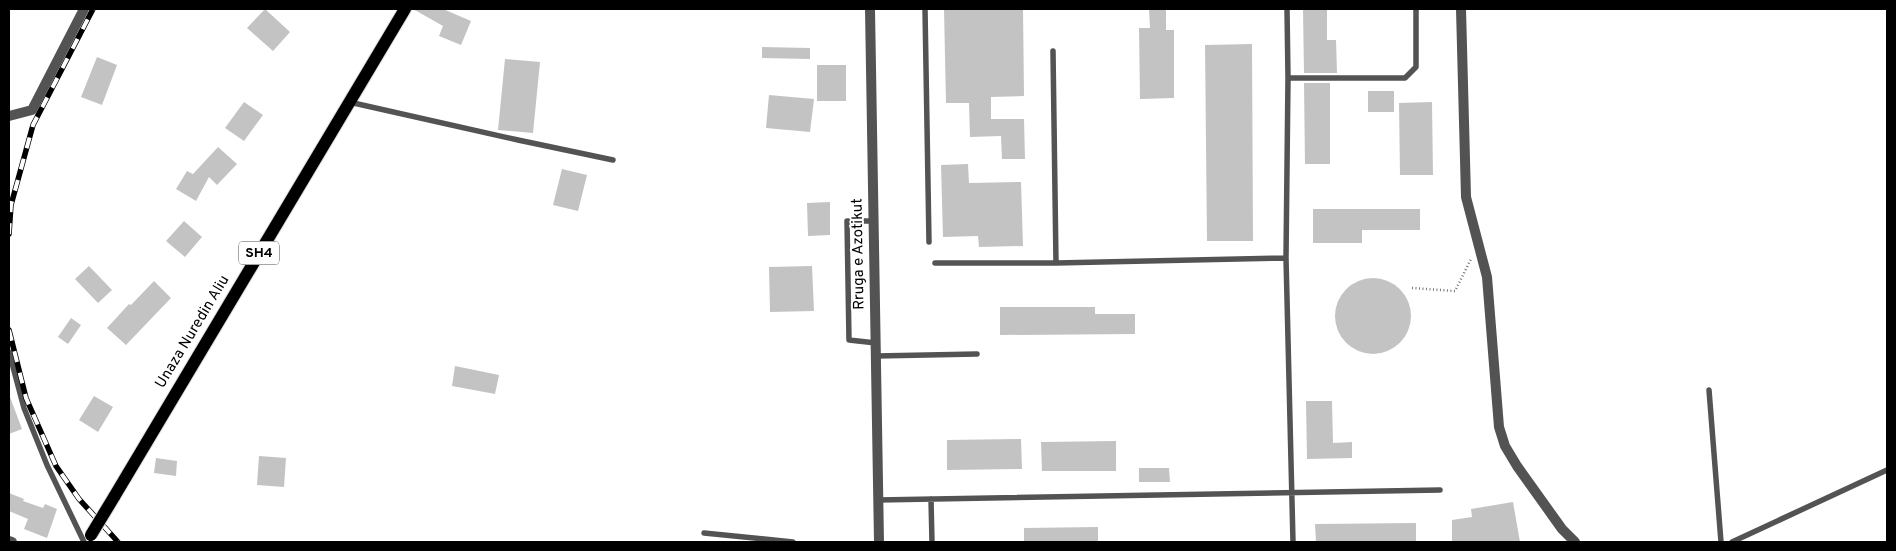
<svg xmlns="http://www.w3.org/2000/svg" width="1896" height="551" font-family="Overpass,sans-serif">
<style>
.building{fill:#c3c3c3}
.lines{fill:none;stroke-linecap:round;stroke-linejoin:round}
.primary-casing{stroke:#dbdbdb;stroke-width:14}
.path{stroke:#757575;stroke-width:2.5;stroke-dasharray:1 2.5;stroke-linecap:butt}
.service{stroke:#535353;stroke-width:5.5}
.minor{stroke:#535353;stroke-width:10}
.primary{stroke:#000;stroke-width:12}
.rail-casing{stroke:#000;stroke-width:5.5}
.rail{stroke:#fff;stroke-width:4;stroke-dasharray:11;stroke-linecap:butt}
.primary-bridge-casing{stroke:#dbdbdb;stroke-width:14;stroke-linecap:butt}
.primary-bridge{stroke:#000;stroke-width:12}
.labels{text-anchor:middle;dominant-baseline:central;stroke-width:4;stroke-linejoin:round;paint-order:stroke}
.shield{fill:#fff;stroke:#4c4c4c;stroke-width:1}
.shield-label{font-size:14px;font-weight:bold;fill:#000}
.street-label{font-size:15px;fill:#000;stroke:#fff}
</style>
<rect width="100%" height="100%" fill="#fff"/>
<path class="building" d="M265,9L290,32L273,51L247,28Z
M413,9H443L471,21L461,45L439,36L443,26Z
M944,9H1023L1024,96L991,97V119H1024L1025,159H1002L1001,136L970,137L969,103H946Z
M1149,9H1166V30H1174V98L1140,99L1139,28H1150Z
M1303,10H1327V40H1336L1337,73H1304Z
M1252,44L1253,241H1207L1205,45Z
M762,47L810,48V59L762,58Z
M97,57L117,65L102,105L81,97Z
M505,59L540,62L533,133L498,130Z
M817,65H846V101H817Z
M1304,83H1330V164H1305Z
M1368,91H1394V112H1368Z
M769,95L814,99L810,132L766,128Z
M244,102L263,115L244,141L225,128Z
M1432,102L1433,175H1400L1399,103Z
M218,147L237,164L217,185L209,177L196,201L176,189L187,171L193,174Z
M968,164L969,183L1021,182L1023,246L979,247L978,236L943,237L941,165Z
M562,169L587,175L578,211L553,205Z
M830,202V235L808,236L807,203Z
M1313,209H1420V230H1362V243H1313Z
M184,221L202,237L185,257L166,241Z
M89,266L112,290L98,303L75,279Z
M812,266L814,311L770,312L769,267Z
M1335 316a38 38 0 1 1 76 0a38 38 0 1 1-76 0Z
M154,281L171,298L126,345L107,328L129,304L131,305Z
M1000,307H1095V314H1135V334L1000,335Z
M71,318L81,325L68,344L58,337Z
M455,366L499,375L495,394L452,386Z
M94,396L113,407L98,432L79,420Z
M9,397H10L22,429L9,434Z
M1306,401H1332L1333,443L1352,442V458L1307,459Z
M1021,439L1022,469L947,470V440Z
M1116,441V471H1042L1041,442Z
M259,456L286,458L284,487L257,485Z
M156,458L177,461L176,476L154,473Z
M1139,468H1169L1170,482H1139Z
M9,493L24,499L23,501L43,508L45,504L57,509L47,538L24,529L28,519L9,511Z
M1513,502L1520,542H1452V520L1472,517L1471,509Z
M1416,523V542H1316L1315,524Z
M1098,527V542H1024V528Z"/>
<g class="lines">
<g class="primary-casing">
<path id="primary" d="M114,497L405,9"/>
</g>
<path class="path" d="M1412,288L1455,291L1471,259"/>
<path class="service" d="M925,9L929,242
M1287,9L1288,78L1286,258L1293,542
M1053,51L1056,263
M1288,78H1405L1416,67V9
M349,102L518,140L613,160
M874,221H847L849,340L876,343
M935,263H1056L1286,258
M9,352L24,408L47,465L84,542
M876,356L977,354
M1709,390L1721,542
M931,499L932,542
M878,500L1440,490
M704,533L793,542
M1732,542L1887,470"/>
<path class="minor" d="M870,9L879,542
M1461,9L1466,197L1487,277L1499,427L1505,446L1517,466L1562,529L1575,542
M9,116L32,110L84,9
M9,541L12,542"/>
<use href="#primary" class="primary"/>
<g class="rail-casing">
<path id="rail" d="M9,234L11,205L33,125L93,9
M9,330L26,398L56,466L79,499L118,542"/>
</g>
<use href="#rail" class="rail"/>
<g class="primary-bridge-casing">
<path id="primary-bridge" d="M91,535L114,497"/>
</g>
<use href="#primary-bridge" class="primary-bridge"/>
</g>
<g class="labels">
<rect class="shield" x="239" y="241.5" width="40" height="23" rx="4"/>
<g class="shield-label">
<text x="259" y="253">SH4</text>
</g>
<g class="street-label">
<text transform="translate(859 254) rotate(-91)">Rruga e Azotikut</text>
<text transform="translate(193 332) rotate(-59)">Unaza Nuredin Aliu</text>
</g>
</g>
<rect width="1896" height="551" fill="none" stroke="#000000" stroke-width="20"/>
</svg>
